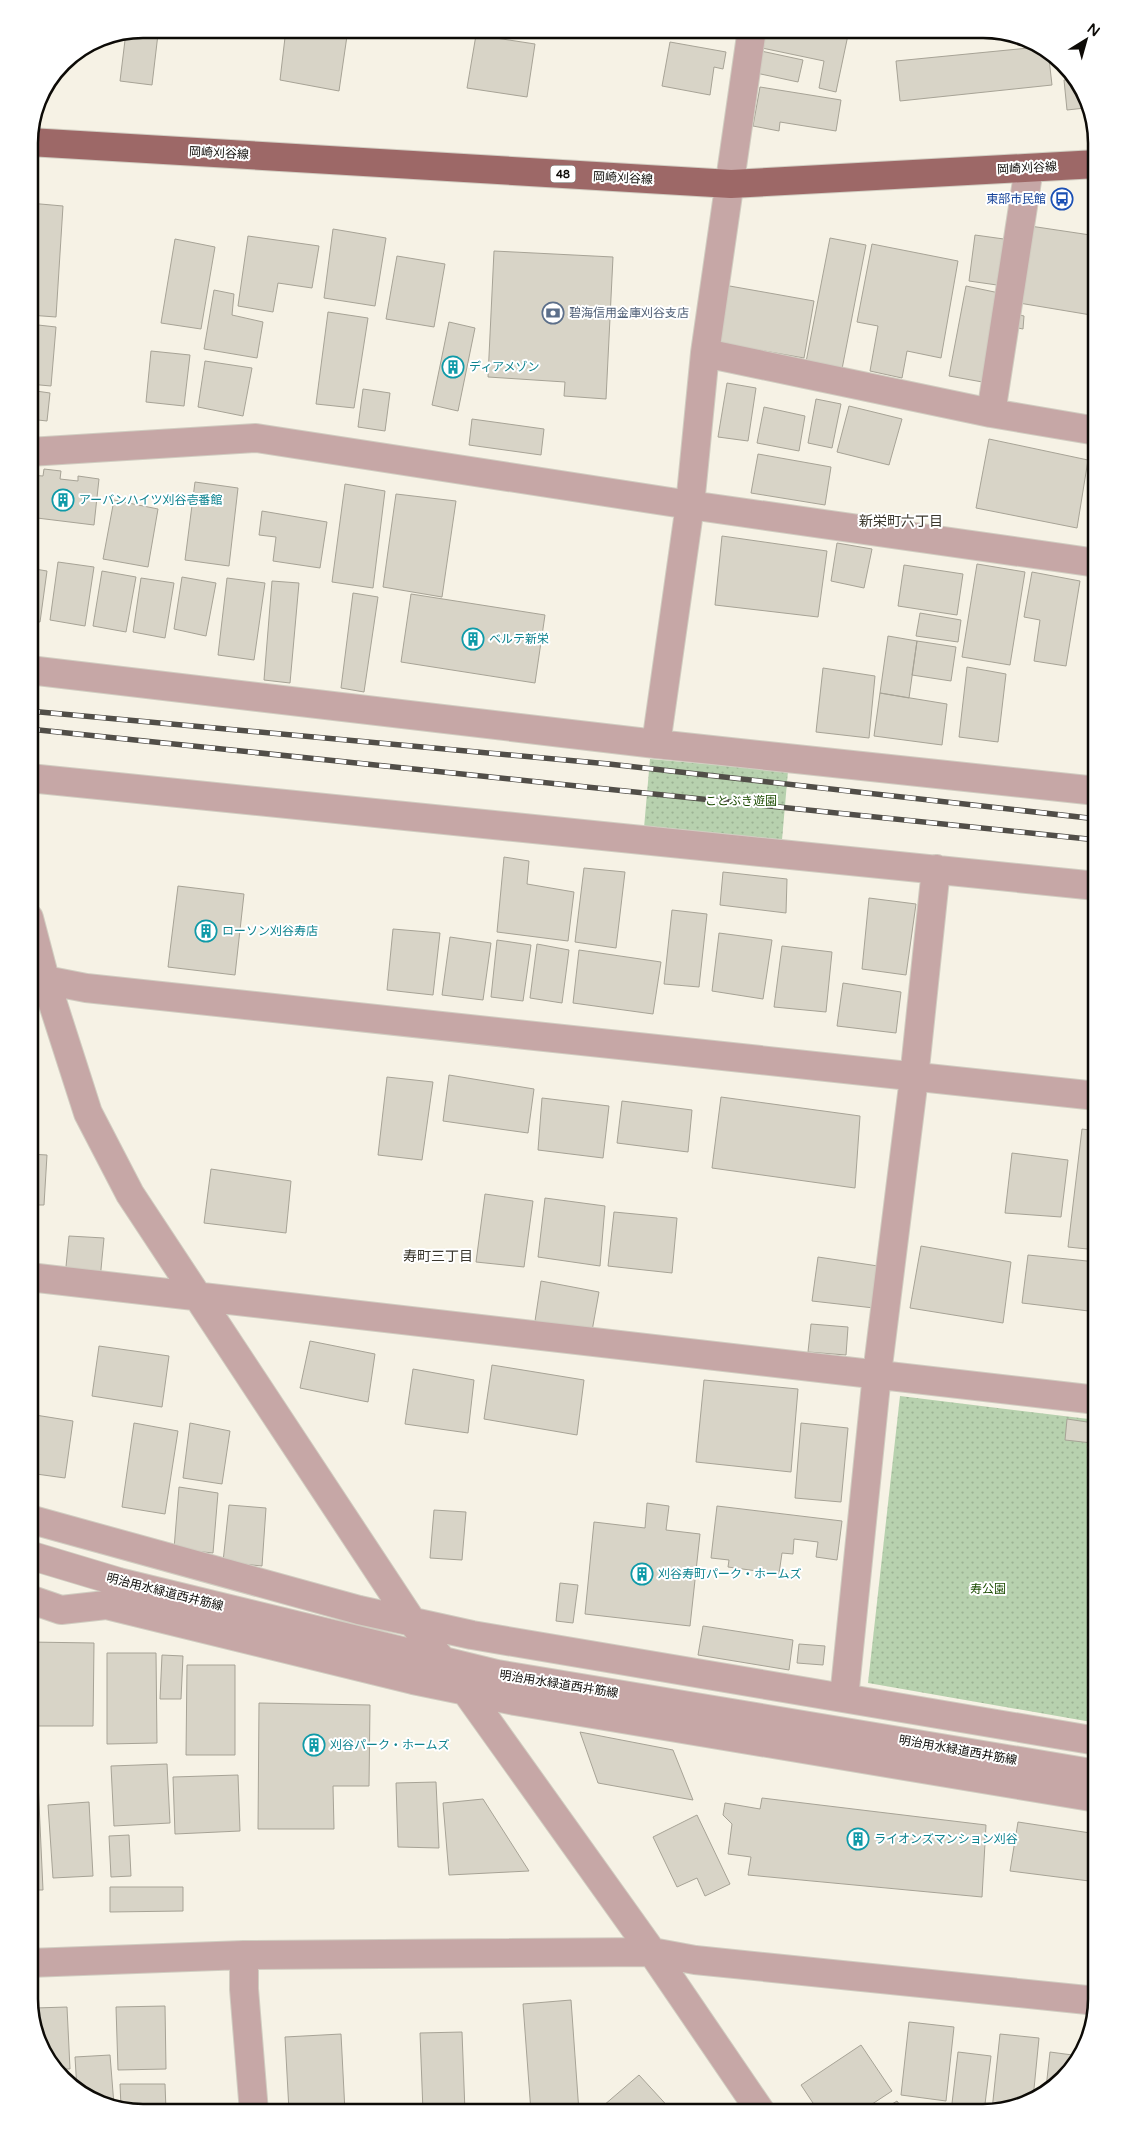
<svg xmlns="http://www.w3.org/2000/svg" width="1126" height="2141" font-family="'Varela Round','Noto Sans JP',sans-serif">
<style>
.green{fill:url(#green-dots)}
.building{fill:#d8d4c7;stroke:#a7a396}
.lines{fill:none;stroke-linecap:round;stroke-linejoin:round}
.minor-casing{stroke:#d1cdc1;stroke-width:30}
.major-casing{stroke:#d1cdc1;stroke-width:30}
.minor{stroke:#c6a7a6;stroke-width:28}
.major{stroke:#9d6867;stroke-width:28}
.rail-casing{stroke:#514e48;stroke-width:5.5}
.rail{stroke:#fff;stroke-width:4;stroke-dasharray:11;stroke-linecap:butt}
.labels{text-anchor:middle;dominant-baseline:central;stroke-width:4;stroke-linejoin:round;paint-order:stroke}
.shield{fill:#fff;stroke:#565451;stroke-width:1}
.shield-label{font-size:11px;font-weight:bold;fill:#0d0b07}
.street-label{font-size:12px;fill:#0d0b07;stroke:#fff}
.transit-label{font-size:12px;fill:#164399;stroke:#fff;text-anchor:end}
.service-label{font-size:12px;fill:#4e5e75;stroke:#fff;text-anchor:start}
.culture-label{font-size:12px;fill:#0d838f;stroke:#fff;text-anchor:start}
.park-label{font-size:12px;fill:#1d4c03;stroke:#fff}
.neighbourhood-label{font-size:14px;fill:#3a372d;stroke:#fff}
.rim{fill:none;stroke:#0d0b07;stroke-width:2.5}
</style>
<defs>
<pattern id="green-dots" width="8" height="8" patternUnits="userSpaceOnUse" patternTransform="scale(1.25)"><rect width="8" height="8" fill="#b7d1ae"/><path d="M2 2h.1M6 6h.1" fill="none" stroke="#9cb294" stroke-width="1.8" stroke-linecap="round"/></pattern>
</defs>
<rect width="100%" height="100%" fill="#f6f2e5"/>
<path class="green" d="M650,759L788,771L782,840L644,828Z
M900,1396L1097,1420V1723L868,1683Z"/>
<path class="building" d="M286,29H348L339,91L280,80Z
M686,29H742L740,39Z
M766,29H837L836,32L848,35L836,92L819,88L824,61L762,48Z
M131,31L158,34L152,85L120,81L126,32Z
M476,35L535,44L527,97L467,88Z
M670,42L726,52L723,69L714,67L710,95L662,86Z
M1039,47L1048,50L1052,85L900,101L896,61Z
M761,51L803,60L798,82L756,73Z
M1073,79L1083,92L1085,108L1067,110L1064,80Z
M760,87L841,100L836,131L780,122L779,131L753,126Z
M29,203L63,206L56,317L29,315Z
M1030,226L1097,236V316L1019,303Z
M333,229L386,238L375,306L324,298Z
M975,235L1011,240L1004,286L969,281Z
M248,236L319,246L312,288L278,283L273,312L238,306Z
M830,238L866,245L842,369L806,362Z
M175,239L215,247L201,329L161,323Z
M872,244L958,261L941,358L907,351L902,378L870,371L878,326L857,322Z
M494,251L613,257L606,399L564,396L565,382L488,377Z
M397,256L445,264L434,327L386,319Z
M724,285L814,301L804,358L713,342Z
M966,286L1004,294L988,383L949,376Z
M214,290L234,294L232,315L263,322L257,358L204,349Z
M328,312L368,318L354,408L316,404Z
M1015,314L1024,316L1023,329L1013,327Z
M449,322L475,328L458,411L432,405Z
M29,324L56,327L51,386L29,384Z
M151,351L190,355L184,406L146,402Z
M205,361L252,368L243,416L198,407Z
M727,383L756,388L748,441L718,437Z
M363,389L390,393L385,431L358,427Z
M29,390L50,393L47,421L29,419Z
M816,399L841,404L832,448L808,443Z
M849,406L902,419L889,465L837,452Z
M764,407L805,416L799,451L757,443Z
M472,419L544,429L541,455L469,445Z
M989,439L1088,460L1077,528L976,508Z
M758,454L831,467L825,505L751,493Z
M1097,467V528L1088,527Z
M44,469L61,471L60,479L78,481V476L99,479L94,525L37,518L34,536L29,535V475L43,476Z
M195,482L238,488L229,566L185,560Z
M345,484L385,491L373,588L332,582Z
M396,494L456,501L442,597L383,587Z
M114,500L158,509L148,567L103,559Z
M262,511L327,522L320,568L273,561L276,537L259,535Z
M722,536L827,551L818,617L715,605Z
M837,543L872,549L864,588L831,581Z
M58,562L94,567L85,626L50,620Z
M977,564L1025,572L1010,665L962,657Z
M904,565L963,574L957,615L898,606Z
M29,568L47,571L40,622L29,621Z
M102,571L136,577L126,632L93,626Z
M1032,572L1080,581L1066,666L1034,661L1040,620L1024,617Z
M182,577L216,583L206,636L174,629Z
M141,578L174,583L165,638L133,632Z
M227,578L265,583L254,660L218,655Z
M272,581L299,583L290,683L264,680Z
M353,593L378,597L364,692L341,688Z
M411,594L545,615L535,683L401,662Z
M920,613L961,620L958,642L916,636Z
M888,636L917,641L909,698L880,693Z
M917,641L956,647L951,681L912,675Z
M967,667L1006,674L998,742L959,737Z
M823,668L875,676L869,738L816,732Z
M880,693L947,704L942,745L874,736Z
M504,857L529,861L527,884L574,892L568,941L497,932Z
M584,868L625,872L616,948L575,942Z
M723,872L787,879L786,913L720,905Z
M178,886L244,894L235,975L168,967Z
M869,898L916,904L906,975L862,969Z
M672,910L707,914L699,987L664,984Z
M393,929L440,933L433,995L387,990Z
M719,933L772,940L763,999L712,991Z
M450,937L491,943L483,1000L442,995Z
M497,940L531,945L523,1001L491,997Z
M537,944L569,950L562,1003L530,998Z
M782,946L832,952L826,1012L774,1007Z
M579,950L661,962L653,1014L573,1003Z
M843,983L901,992L896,1033L837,1026Z
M449,1075L534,1089L528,1133L443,1121Z
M387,1077L433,1082L422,1160L378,1155Z
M721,1097L860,1116L855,1188L712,1168Z
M542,1098L609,1106L603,1158L538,1150Z
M622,1101L692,1110L688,1152L617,1143Z
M1082,1129L1097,1131V1250L1068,1247Z
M1012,1153L1068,1160L1061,1217L1005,1213Z
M29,1154L47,1155L44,1205H29Z
M211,1169L291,1181L286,1233L204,1223Z
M485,1194L533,1201L524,1267L476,1262Z
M545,1198L605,1206L600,1266L538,1257Z
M614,1212L677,1218L672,1273L608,1266Z
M69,1236L104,1238L100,1280L65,1277Z
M921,1246L1011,1262L1003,1323L910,1308Z
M1028,1255L1097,1262V1312L1022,1303Z
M818,1257L878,1266L874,1308L812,1301Z
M541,1281L599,1292L592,1331L535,1321Z
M811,1324L848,1327L846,1355L808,1352Z
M310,1341L375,1354L368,1402L300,1388Z
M1096,1345H1097V1391L1089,1389Z
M99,1346L169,1356L162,1407L92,1396Z
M492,1365L584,1380L577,1435L484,1419Z
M413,1369L474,1380L468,1433L405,1424Z
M704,1380L798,1389L791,1472L696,1462Z
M29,1414L73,1421L65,1478L29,1473Z
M1067,1419L1094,1423L1092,1443L1065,1440Z
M134,1423L178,1431L165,1514L122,1507Z
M190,1423L230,1431L222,1484L183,1478Z
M801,1423L848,1428L841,1502L795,1498Z
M179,1487L218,1493L213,1553L174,1549Z
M647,1503L669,1506L666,1530L700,1534L690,1626L585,1614L594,1522L645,1528Z
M229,1505L266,1508L262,1566L223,1562Z
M717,1506L842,1521L837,1560L816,1557L818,1542L794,1539L793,1554L782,1553L779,1574L728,1567L729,1560L711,1558Z
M434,1510L466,1512L462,1560L430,1558Z
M560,1583L578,1585L573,1623L556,1621Z
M703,1626L793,1640L789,1670L698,1655Z
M29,1642L94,1643L93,1726H29Z
M799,1644L825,1646L823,1665L797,1663Z
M107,1653H156L157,1743L107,1744Z
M162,1655L183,1656L181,1699H160Z
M187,1665H235V1755H186Z
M259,1703L370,1705L369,1786H333L334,1829H258Z
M580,1732L673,1750L693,1800L598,1783Z
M29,1759H37L43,1890H29Z
M167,1764L170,1823L114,1826L111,1766Z
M238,1775L240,1831L175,1834L173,1777Z
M436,1782L439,1848L398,1847L396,1783Z
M762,1798L986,1825L982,1897L748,1875L751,1857L728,1854L732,1824L723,1815L725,1803L760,1809Z
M483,1799L529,1871L449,1875L443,1803Z
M89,1802L93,1876L53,1878L48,1805Z
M697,1815L730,1884L705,1896L697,1878L677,1887L653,1837Z
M1018,1822L1097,1834V1882L1010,1871Z
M129,1835L131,1876L111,1877L109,1836Z
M110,1887H183V1911L110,1912Z
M571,2000L579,2112H531L523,2004Z
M165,2006L166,2069L118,2070L116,2007Z
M67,2007L70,2069H60L38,2042L35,2008Z
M909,2022L954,2027L946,2101L901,2095Z
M462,2032L465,2112H423L420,2033Z
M341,2034L345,2112L289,2111L285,2037Z
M1000,2034L1039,2038L1033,2099L1027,2103L992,2110Z
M861,2045L892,2091L860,2112H819L801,2085Z
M958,2052L991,2056L984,2112H951Z
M1050,2052L1080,2056L1078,2061L1046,2088Z
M110,2055L114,2105L79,2093L77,2090L75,2057Z
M639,2075L673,2112H596Z
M120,2084H165L166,2110L134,2111L121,2107Z
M897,2101L905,2112H879Z"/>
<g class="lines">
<g class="minor-casing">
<path id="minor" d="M705,353L991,413L1097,431
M991,413L1029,168
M29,452L256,438L690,505L1097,563
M29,670L656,744L1097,791
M656,744L690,505L705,353L752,29
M29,778L1097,886
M29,918L45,979L88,1113L130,1194L413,1623L465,1690L652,1952L761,2112
M30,977L86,988L1097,1096
M29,1277L1097,1400
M29,1519L359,1610L472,1635L1097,1741
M29,1555L119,1582L497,1674L1097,1774
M29,1599L61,1610L106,1605L413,1680L515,1701L1097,1798
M844,1698L877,1374L914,1078L936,869
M244,1955V1989L254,2112
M29,1963L244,1955L652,1952L695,1960L1097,2001"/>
</g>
<g class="major-casing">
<path id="major" d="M29,142L731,184L1097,164"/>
</g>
<use href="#minor" class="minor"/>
<use href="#major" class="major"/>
<g class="rail-casing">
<path id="rail" d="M29,711L609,764L1097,819
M29,729L1097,840"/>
</g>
<use href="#rail" class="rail"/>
</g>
<defs>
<g id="bus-ring" transform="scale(1.125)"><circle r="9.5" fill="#fff" stroke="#1a4fb4" stroke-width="1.5"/><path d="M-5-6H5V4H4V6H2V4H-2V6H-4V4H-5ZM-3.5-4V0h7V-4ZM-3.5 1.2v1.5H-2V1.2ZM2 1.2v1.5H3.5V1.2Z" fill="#1a4fb4"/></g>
<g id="bank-ring" transform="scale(1.125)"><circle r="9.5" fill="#fff" stroke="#5c6f8a" stroke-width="1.5"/><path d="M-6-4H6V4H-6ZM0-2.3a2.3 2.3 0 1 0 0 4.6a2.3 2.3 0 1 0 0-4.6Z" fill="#5c6f8a"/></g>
<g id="building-ring" transform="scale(1.125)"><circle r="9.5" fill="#fff" stroke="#0f9aa8" stroke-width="1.5"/><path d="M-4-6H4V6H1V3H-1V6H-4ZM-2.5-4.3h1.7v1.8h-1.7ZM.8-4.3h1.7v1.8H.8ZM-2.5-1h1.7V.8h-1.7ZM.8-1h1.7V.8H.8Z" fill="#0f9aa8"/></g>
</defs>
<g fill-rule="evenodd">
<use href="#bus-ring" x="1062" y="199"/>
<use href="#bank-ring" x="553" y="313"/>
<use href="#building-ring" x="453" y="367"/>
<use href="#building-ring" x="63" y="500"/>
<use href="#building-ring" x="473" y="639"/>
<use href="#building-ring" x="206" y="931"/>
<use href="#building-ring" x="642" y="1574"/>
<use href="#building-ring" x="314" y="1745"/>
<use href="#building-ring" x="858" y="1839"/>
</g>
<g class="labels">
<rect class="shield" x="550.5" y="165.5" width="25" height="17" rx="4"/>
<g class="shield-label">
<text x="563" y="174">48</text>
</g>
<g class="street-label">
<text transform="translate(219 153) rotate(3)">岡崎刈谷線</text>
<text transform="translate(1027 168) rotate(-3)">岡崎刈谷線</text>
<text transform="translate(623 178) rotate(3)">岡崎刈谷線</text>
<text transform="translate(165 1592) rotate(14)">明治用水緑道西井筋線</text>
<text transform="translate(559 1684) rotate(9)">明治用水緑道西井筋線</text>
<text transform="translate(958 1750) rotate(10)">明治用水緑道西井筋線</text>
</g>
<g class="transit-label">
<text x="1046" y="199">東部市民館</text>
</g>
<g class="service-label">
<text x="569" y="313">碧海信用金庫刈谷支店</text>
</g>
<g class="culture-label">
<text x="469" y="367">ディアメゾン</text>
<text x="79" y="500">アーバンハイツ刈谷壱番館</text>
<text x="489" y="639">ベルテ新栄</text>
<text x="222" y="931">ローソン刈谷寿店</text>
<text x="658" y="1574">刈谷寿町パーク・ホームズ</text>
<text x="330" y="1745">刈谷パーク・ホームズ</text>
<text x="874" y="1839">ライオンズマンション刈谷</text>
</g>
<g class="park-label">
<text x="741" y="801">ことぶき遊園</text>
<text x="988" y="1589">寿公園</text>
</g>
<g class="neighbourhood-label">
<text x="901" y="521">新栄町六丁目</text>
<text x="438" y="1256">寿町三丁目</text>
</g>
</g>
<path d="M0 0H1126V2141H0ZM143 38H983A105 105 0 0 1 1088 143V1999A105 105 0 0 1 983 2104H143A105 105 0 0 1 38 1999V143A105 105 0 0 1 143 38Z" fill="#fff" fill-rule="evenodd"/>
<path class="rim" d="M143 38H983A105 105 0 0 1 1088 143V1999A105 105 0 0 1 983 2104H143A105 105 0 0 1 38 1999V143A105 105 0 0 1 143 38Z"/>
<g transform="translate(1086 40) rotate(37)" stroke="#ffffff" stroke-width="4" paint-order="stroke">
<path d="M0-4L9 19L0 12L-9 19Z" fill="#0d0b07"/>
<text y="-8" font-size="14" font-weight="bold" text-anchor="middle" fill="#0d0b07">N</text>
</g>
</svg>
